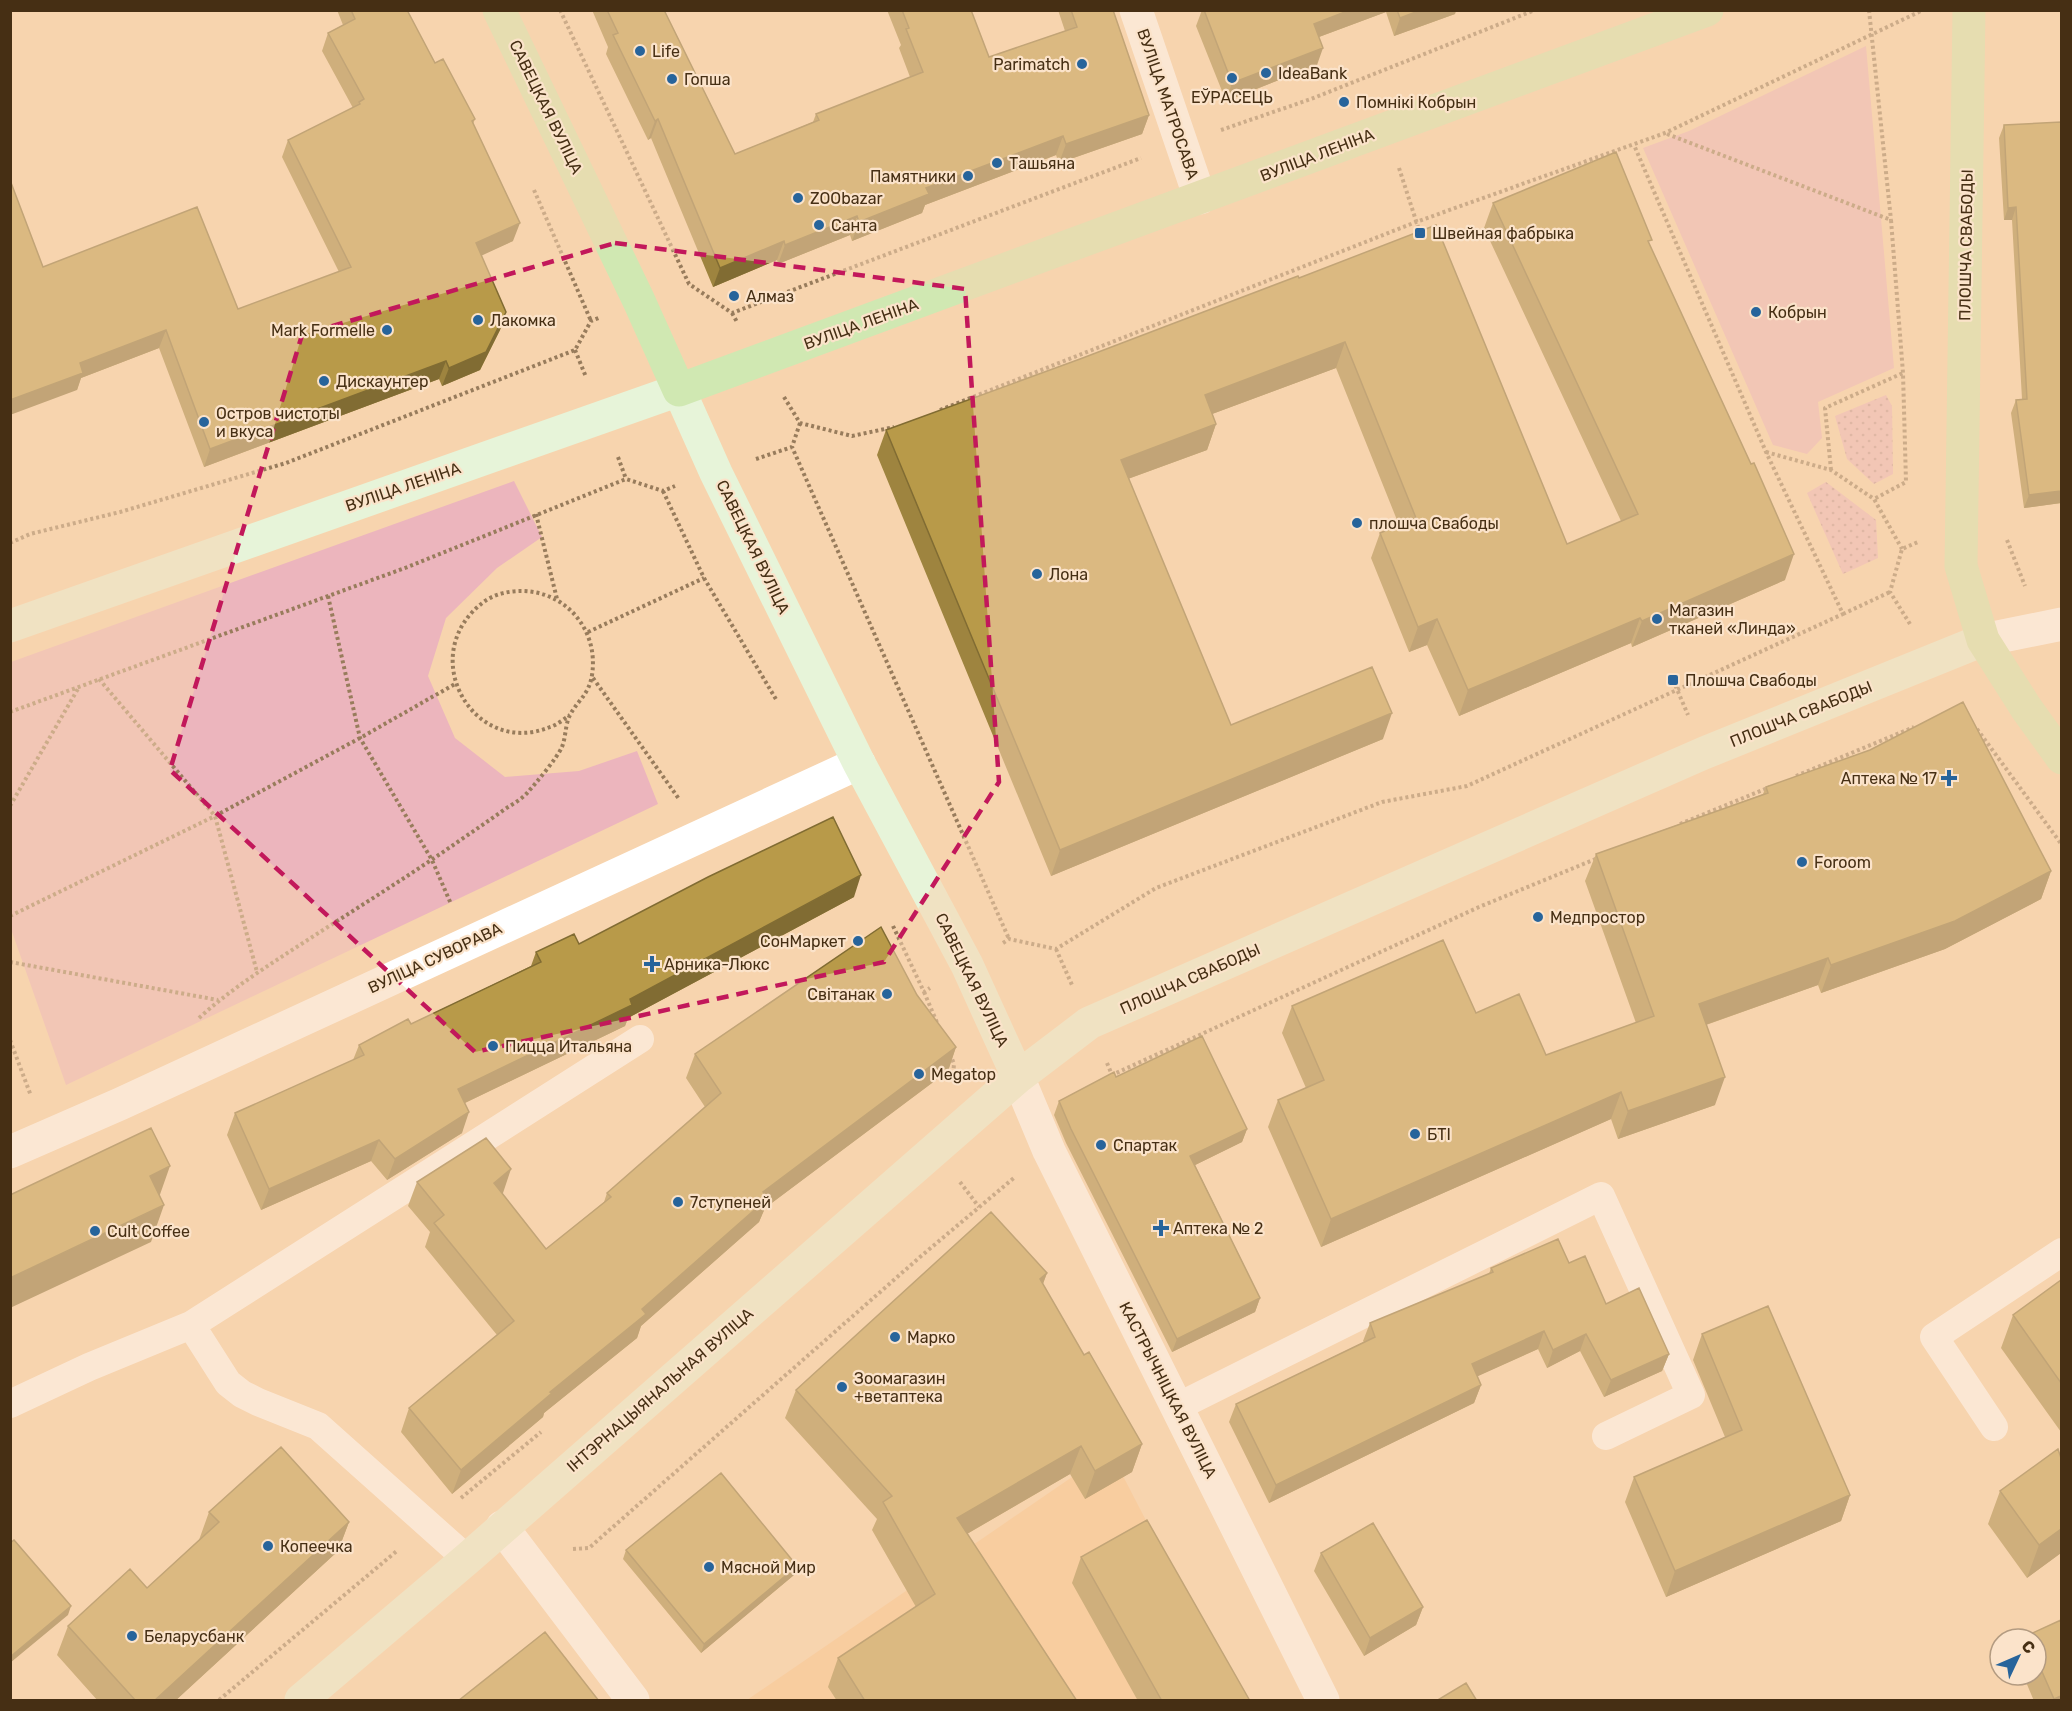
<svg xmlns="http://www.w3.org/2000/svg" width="2072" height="1711" font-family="Rubik,sans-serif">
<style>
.built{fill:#f8c58c}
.grass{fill:url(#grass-dots)}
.park{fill:#ecb5bd}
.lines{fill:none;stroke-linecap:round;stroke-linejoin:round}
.path{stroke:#987c5c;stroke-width:4;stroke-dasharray:3 3;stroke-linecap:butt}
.service{stroke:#fff;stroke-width:28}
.pedestrian{stroke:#fff;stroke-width:33}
.minor{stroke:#fff;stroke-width:33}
.secondary{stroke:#e7f4d9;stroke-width:33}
.primary{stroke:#d0e8b2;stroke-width:33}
.wall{fill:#9e843f}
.shaded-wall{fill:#816c33}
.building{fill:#b89a49;stroke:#816c33;stroke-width:1.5}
.marked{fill:none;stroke:#c2185b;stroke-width:4.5;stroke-dasharray:12 8;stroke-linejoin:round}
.poi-dot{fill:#27649b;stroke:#fbe3ca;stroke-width:2}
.labels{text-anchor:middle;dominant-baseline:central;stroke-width:4.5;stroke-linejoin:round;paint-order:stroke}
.poi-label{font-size:16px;fill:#462f14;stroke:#fbe3ca;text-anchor:start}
.street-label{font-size:16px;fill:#462f14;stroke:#fbe3ca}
</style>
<defs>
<pattern id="grass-dots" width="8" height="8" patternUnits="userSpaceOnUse" patternTransform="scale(1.5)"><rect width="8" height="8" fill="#ecb5bd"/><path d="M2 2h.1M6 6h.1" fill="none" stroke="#c19498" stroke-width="1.8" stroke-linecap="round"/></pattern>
</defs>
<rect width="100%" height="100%" fill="#f7d4ae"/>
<path class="built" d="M1110,1451L1239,1700H747Z"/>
<path class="grass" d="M1886,395L1892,406L1893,474L1874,484L1847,459L1835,416Z
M1826,482L1876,520L1878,558L1843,574L1807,493Z"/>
<path class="park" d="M1866,46L1894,368L1818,402L1822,438L1807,454L1773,445L1643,148L1689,131Z
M514,481L542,537L497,568L446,618L428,676L455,738L505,777L579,771L637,751L658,804L66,1085L11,929V662Z"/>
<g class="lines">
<path class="path" d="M560,10L689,284L732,313L1141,158
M1869,10L1891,220
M1221,130L1311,99L1535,10
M1667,134L1891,220L1903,373L1906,482L1874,499
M1399,168L1420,233
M534,190L591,321
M732,313L737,322
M575,350L586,377
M784,397L800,423L852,436L894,427
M940,410L1416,222L1665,133L1923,10
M800,423L792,447L1009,939
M1766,452L1831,470L1874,499L1902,549
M618,457L626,479
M756,459L792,447
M1831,470L1825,408L1903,373
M663,491L704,578L777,701
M536,514L557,599
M2007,540L2025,586
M10,543L30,534L120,512L286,463L575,350L591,321L601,317
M328,596L360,738L432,860L451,904
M1843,614L1890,592
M1910,624L1890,592L1902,549L1918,542
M588,632L704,578
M593,678L679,799
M99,679L215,816L257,972
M1673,680L1688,715
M10,712L405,568L626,479L663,491L675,486
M1977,729L2062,845
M1796,776L1914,727
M10,806L79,687
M1680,824L1770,787
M10,916L215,816L360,738L455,684
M893,926L924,992L930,988
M1003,943L1009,939L1056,949L1156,888L1382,802L1467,786L1843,614L1766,452L1634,145
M1056,949L1072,985
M10,962L218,1000
M924,992L938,1025
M199,1018C232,988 269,965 306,941C357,908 409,876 459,841C475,830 490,820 505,809C513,804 522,799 528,792C536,783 557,758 562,747C566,737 565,725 570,715C577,701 589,695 592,675C599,630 566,591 521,591C509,591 495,594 485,601C413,653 473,759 550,727C557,725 564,719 570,715
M10,1040L31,1096
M950,1054L954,1064L953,1076
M1107,1063L1112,1075L1479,907L1598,858
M960,1182L979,1207
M461,1498L541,1432
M573,1549L589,1548L920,1257L1015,1177
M219,1700L398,1550"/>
<path class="service" d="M191,1325L228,1383L242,1394L258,1402L318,1426L467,1559
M10,1404L89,1367L191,1325L640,1039
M1177,1407L1601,1196L1691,1395L1606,1436
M1994,1427L1934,1337L2062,1252"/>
<path class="pedestrian" d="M10,1152L120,1104L859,763"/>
<path class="minor" d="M1136,10L1200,198
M1983,640L2062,624
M1018,1077L1049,1151L1323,1700
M502,1527L633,1700"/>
<path class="secondary" d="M10,626L679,390L716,473L859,763L967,965L1018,1077
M301,1700L467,1559L1018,1077L1089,1023L1704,753L1983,640"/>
<path class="primary" d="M499,10L639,301L679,390L1707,10
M1969,10L1961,566L1983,640L2026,708L2062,758"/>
</g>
<path class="wall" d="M337,10H407L435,63L475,119L473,124L513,241L481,255L506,312L500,330L480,370L442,386L439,379L204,467L159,348L81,378L77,390L43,267L238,309L339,272L282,157L288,140L353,108L322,51L328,33L343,25Z
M592,10H664L735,154L813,122L816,114L910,77L899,48L901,45L887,10H971L989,57L1065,31L1058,10H1113L1149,115L1142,134L1059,163L1056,155L925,205L922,213L852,241L850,235L778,264L777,260L713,287L651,138L648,140L606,54L608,47Z
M1202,10H1456L1455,14L1394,36L1386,12L1319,37L1317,65L1226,101L1196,26Z
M2004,125L2061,503L2024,508L2011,413L2016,400L2022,399L2012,220H2004L1999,138Z
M1493,203L1650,246L1785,580L1632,647L1631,643L1459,716L1427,645L1409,652L1371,558L1380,533L1399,525L1336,368L1212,414L1216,424L1207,450L1128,479L1231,725L1383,739L1051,876L877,455L886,430L1080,359L1299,278L1567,544L1621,521L1484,228Z
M1766,787L2051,871L2041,899L1945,949L1821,993L1818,985L1706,1025L1715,1105L1618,1139L1611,1119L1321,1247L1268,1127L1278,1100L1306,1088L1282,1033L1292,1006L1476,1013L1546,1055L1636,1023L1585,881L1596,854L1763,794Z
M854,897L628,1018L625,1026L465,1103L462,1133L387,1180L371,1161L261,1210L227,1135L235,1113L353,1060L359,1045L411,1024L531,966L536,952L579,944Z
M917,995L956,1047L948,1071L765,1208L759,1222L641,1326L637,1338L544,1413L543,1417L452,1494L401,1432L409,1408L497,1335L425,1247L430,1232L408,1206L417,1182L503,1193L502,1194L546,1249L604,1202L607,1193L705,1107L686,1078L695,1054Z
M1116,1077L1247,1129L1242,1142L1195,1165L1260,1298L1255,1312L1172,1352L1066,1143L1054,1115L1059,1101Z
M1569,1263L1606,1304L1669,1354L1662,1371L1604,1397L1580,1351L1547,1368L1538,1349L1477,1376L1481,1385L1474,1403L1269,1503L1229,1422L1236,1404L1364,1342L1363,1341L1370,1323L1489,1274L1491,1268Z
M1047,1273L1043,1284L1084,1355L1142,1444L1132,1472L1085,1499L1070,1474L967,1534L1077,1701H837L828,1687L838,1658L916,1607L872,1530L877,1519L785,1418L796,1390Z
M2061,1280V1432L2001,1348L2013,1315Z
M1702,1334L1850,1495L1841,1521L1666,1597L1625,1502L1634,1477L1725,1437L1693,1360Z
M2061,1458V1553L2027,1578L1988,1524L2000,1491Z
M209,1512L349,1522L338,1551L175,1701H98L57,1655L68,1626L147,1588L199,1540Z
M626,1550L794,1575L701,1653L623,1559Z
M1321,1553L1423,1607L1416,1625L1364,1656L1314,1571Z
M1081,1557L1250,1701H1138L1072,1583Z
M2061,1620V1701H2034L2023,1675H2036V1639H2025L2026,1636Z"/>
<path class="shaded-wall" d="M1350,10H1386V12L1308,41L1314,24Z
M1421,10H1456L1455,14L1394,36L1400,18Z
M1323,48L1317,65L1226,101L1232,83Z
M1149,115L1142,134L1059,163L1066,144Z
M658,119L651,138L648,140L655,121Z
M1063,136L1056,155L925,205L922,213L852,241L859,222L926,188Z
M2016,207L2012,220H2004L2008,208Z
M857,216L850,235L778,264L785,245Z
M520,223L513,241L470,261L476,243Z
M784,241L777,260L713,287L720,268Z
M506,312L500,330L480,370L442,386L449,368Z
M166,330L159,348L81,378L77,390L10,415V400L80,363Z
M1345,342L1336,368L1196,420L1205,395Z
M446,361L439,379L204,467L210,449Z
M1216,424L1207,450L1111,485L1121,460Z
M2061,491V503L2024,508L2029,495Z
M1794,554L1785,580L1632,647L1642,621Z
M1640,618L1631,643L1459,716L1468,690Z
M1437,619L1427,645L1409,652L1418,627Z
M1392,713L1383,739L1051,876L1060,850Z
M2051,871L2041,899L1945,949L1821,993L1831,965Z
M861,875L854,897L628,1018L625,1026L450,1110L458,1089L630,999Z
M1828,958L1818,985L1688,1031L1699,1004Z
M956,1047L948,1071L765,1208L759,1222L641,1326L637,1338L544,1413L543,1417L452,1494L461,1470L550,1392L642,1309L763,1192Z
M1725,1077L1715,1105L1618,1139L1628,1111Z
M1621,1092L1611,1119L1321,1247L1331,1219Z
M469,1112L462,1133L387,1180L395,1159Z
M1247,1129L1242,1142L1185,1170L1190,1156Z
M379,1140L371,1161L261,1210L269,1189Z
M170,1166L157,1203L150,1176Z
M511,1169L503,1193L485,1207L494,1183Z
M164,1205L151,1242L10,1308V1278Z
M1047,1273L1036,1301L1040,1279Z
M1260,1298L1255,1312L1172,1352L1177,1339Z
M1544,1331L1538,1349L1465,1382L1472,1364Z
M1586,1334L1580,1351L1547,1368L1553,1350Z
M1669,1354L1662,1371L1604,1397L1611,1380Z
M1481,1385L1474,1403L1269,1503L1276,1485Z
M1142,1444L1132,1472L1085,1499L1095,1471Z
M1081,1446L1070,1474L946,1546L957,1518Z
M1850,1495L1841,1521L1666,1597L1675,1571Z
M349,1522L338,1551L175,1701H154Z
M2061,1529V1553L2027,1578L2039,1545Z
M797,1566L794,1575L701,1653L704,1644Z
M71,1606L68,1615L10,1663V1657Z
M1423,1607L1416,1625L1364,1656L1370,1638Z
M2061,1696V1701H2054V1699Z"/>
<path class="building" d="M351,10H407L435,63L443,59L475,119L472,121L520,223L476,243L506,312L486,352L449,368L446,361L210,449L166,330L80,363L83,373L10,400V180L43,267L197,207L238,309L351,267L288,140L360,104L359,102L364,99L328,33L355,19Z
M607,10H664L735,154L819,120L816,114L923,72L906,29L909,28L902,10H971L989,57L1077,27L1071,10H1113L1149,115L1066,144L1063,136L926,188L929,194L859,222L857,216L785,245L784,241L720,268L658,119L655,121L613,35L618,33Z
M1204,10H1350L1314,24L1323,48L1232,83Z
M1397,10H1421L1400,18Z
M2061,122V491L2029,495L2016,400L2027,399L2016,207L2008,208L2004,125Z
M1616,152L1652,240L1648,241L1751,464L1754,463L1794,554L1642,621L1640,618L1468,690L1437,619L1418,627L1380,533L1416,518L1345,342L1205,395L1216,424L1121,460L1231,725L1372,667L1392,713L1060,850L886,430L1080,359L1298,276L1299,278L1436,225L1567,544L1638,514L1493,203Z
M1963,702L2051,871L1955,921L1831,965L1828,958L1699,1004L1725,1077L1628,1111L1621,1092L1331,1219L1278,1100L1324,1080L1292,1006L1443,940L1476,1013L1519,994L1546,1055L1654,1016L1596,854L1768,793L1766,787L1870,750Z
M833,817L861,875L630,999L632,1005L458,1089L469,1112L395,1159L379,1140L269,1189L235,1113L364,1055L359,1045L408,1019L411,1024L541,962L536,952L574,934L579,944L708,877Z
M881,927L917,995L956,1047L763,1192L768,1198L642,1309L646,1314L550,1392L552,1393L461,1470L409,1408L514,1321L434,1223L444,1215L417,1182L486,1138L511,1169L494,1183L546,1249L611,1197L607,1193L721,1093L695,1054Z
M1202,1036L1247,1129L1190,1156L1260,1298L1177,1339L1071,1129L1059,1101L1114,1072L1116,1077Z
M151,1128L170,1166L150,1176L164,1205L10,1278V1195Z
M991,1212L1047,1273L1040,1279L1084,1355L1089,1352L1142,1444L1095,1471L1081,1446L957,1518L1077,1701H865L838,1658L935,1594L883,1502L892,1496L796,1390Z
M1558,1239L1569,1263L1585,1256L1606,1304L1639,1288L1669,1354L1611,1380L1586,1334L1553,1350L1544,1331L1472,1364L1481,1385L1276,1485L1236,1404L1375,1337L1370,1323L1493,1272L1491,1268Z
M2061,1280V1383L2013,1315Z
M1768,1306L1850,1495L1675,1571L1634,1477L1742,1430L1702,1334Z
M281,1447L349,1522L154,1701H136L68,1626L130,1569L147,1588L219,1522L209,1512Z
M2058,1449L2061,1458V1529L2039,1545L2000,1491Z
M721,1473L797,1566L704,1644L626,1550Z
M1147,1520L1250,1701H1162L1081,1557Z
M1373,1523L1423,1607L1370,1638L1321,1553Z
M14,1540L71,1606L10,1657V1543Z
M2061,1620V1696L2054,1699L2036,1658V1639H2028L2026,1636Z
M545,1632L599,1701H458Z
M1466,1683L1477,1701H1436Z"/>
<path d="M0 0H2072V1711H0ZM615,243L965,289L999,782L884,962L475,1052L170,770L302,335Z" fill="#f7d4ae" fill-opacity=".55" fill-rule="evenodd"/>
<path class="marked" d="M615,243L965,289L999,782L884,962L475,1052L170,770L302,335Z"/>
<g class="poi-dot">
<circle cx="640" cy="51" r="6"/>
<circle cx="1082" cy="64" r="6"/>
<circle cx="1266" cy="73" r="6"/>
<circle cx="1232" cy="78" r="6"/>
<circle cx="672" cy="79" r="6"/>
<circle cx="1344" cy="102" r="6"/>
<circle cx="997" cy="163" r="6"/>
<circle cx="968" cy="176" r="6"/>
<circle cx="798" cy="198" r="6"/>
<circle cx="819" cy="225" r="6"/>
<rect x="1414" y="227" width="12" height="12" rx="3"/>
<circle cx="734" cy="296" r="6"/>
<circle cx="1756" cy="312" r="6"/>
<circle cx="478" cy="320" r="6"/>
<circle cx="387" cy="330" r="6"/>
<circle cx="324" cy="381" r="6"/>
<circle cx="204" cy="422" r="6"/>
<circle cx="1357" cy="523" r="6"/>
<circle cx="1037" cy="574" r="6"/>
<circle cx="1657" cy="619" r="6"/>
<rect x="1667" y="674" width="12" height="12" rx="3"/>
<path d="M1946 769h6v6h6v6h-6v6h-6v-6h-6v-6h6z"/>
<circle cx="1802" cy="862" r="6"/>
<circle cx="1538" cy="917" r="6"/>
<circle cx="858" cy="941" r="6"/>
<path d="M649 955h6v6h6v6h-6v6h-6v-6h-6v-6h6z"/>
<circle cx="887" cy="994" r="6"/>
<circle cx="493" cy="1046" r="6"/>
<circle cx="919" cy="1074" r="6"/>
<circle cx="1415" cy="1134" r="6"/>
<circle cx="1101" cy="1145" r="6"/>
<circle cx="678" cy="1202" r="6"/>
<path d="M1158 1219h6v6h6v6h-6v6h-6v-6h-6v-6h6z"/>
<circle cx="95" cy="1231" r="6"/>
<circle cx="895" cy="1337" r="6"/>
<circle cx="842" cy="1387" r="6"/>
<circle cx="268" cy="1546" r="6"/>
<circle cx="709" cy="1567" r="6"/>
<circle cx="132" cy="1636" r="6"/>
</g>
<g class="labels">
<g class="poi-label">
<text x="652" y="51">Life</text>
<text x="1070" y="64" text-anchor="end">Parimatch</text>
<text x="1278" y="73">IdeaBank</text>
<text x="684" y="79">Гопша</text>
<text x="1232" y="97" text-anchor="middle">ЕЎРАСЕЦЬ</text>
<text x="1356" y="102">Помнікі Кобрын</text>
<text x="1009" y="163">Ташьяна</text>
<text x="956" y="176" text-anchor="end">Памятники</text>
<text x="810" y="198">ZOObazar</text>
<text x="831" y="225">Санта</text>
<text x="1432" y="233">Швейная фабрыка</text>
<text x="746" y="296">Алмаз</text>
<text x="1768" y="312">Кобрын</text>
<text x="490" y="320">Лакомка</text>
<text x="375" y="330" text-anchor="end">Mark Formelle</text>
<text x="336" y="381">Дискаунтер</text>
<text x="216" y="413">Остров чистоты<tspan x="216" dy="18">и вкуса</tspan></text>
<text x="1369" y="523">плошча Свабоды</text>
<text x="1049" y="574">Лона</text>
<text x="1669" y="610">Магазин<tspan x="1669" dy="18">тканей «Линда»</tspan></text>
<text x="1685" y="680">Плошча Свабоды</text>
<text x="1937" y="778" text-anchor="end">Аптека № 17</text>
<text x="1814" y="862">Foroom</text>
<text x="1550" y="917">Медпростор</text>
<text x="846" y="941" text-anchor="end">СонМаркет</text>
<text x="664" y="964">Арника-Люкс</text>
<text x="875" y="994" text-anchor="end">Світанак</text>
<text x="505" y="1046">Пицца Итальяна</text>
<text x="931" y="1074">Megatop</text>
<text x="1427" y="1134">БТІ</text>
<text x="1113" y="1145">Спартак</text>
<text x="690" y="1202">7ступеней</text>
<text x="1173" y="1228">Аптека № 2</text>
<text x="107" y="1231">Cult Coffee</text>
<text x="907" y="1337">Марко</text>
<text x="854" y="1378">Зоомагазин<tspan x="854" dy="18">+ветаптека</tspan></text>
<text x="280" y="1546">Копеечка</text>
<text x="721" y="1567">Мясной Мир</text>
<text x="144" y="1636">Беларусбанк</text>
</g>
<g class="street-label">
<text transform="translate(1168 104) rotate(71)">ВУЛІЦА МАТРОСАВА</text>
<text transform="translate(546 107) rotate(64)">САВЕЦКАЯ ВУЛІЦА</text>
<text transform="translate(1317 155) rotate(-21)">ВУЛІЦА ЛЕНІНА</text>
<text transform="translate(1966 245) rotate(-89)">ПЛОШЧА СВАБОДЫ</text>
<text transform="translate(861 324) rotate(-20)">ВУЛІЦА ЛЕНІНА</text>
<text transform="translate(403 487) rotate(-19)">ВУЛІЦА ЛЕНІНА</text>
<text transform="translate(753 547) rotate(64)">САВЕЦКАЯ ВУЛІЦА</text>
<text transform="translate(1801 714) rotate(-22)">ПЛОШЧА СВАБОДЫ</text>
<text transform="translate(435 958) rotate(-25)">ВУЛІЦА СУВОРАВА</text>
<text transform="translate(1190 979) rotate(-24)">ПЛОШЧА СВАБОДЫ</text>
<text transform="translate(972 980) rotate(64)">САВЕЦКАЯ ВУЛІЦА</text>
<text transform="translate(660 1390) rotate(-41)">ІНТЭРНАЦЫЯНАЛЬНАЯ ВУЛІЦА</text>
<text transform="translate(1168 1390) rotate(63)">КАСТРЫЧНІЦКАЯ ВУЛІЦА</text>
</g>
</g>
<rect width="2072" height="1711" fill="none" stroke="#462f14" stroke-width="24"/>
<g transform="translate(2018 1657) rotate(46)"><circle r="28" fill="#fbe3ca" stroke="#b39b81" stroke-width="1.5"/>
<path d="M0-4.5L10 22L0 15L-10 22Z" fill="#27649b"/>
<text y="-9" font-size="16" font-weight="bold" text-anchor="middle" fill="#462f14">С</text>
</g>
</svg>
